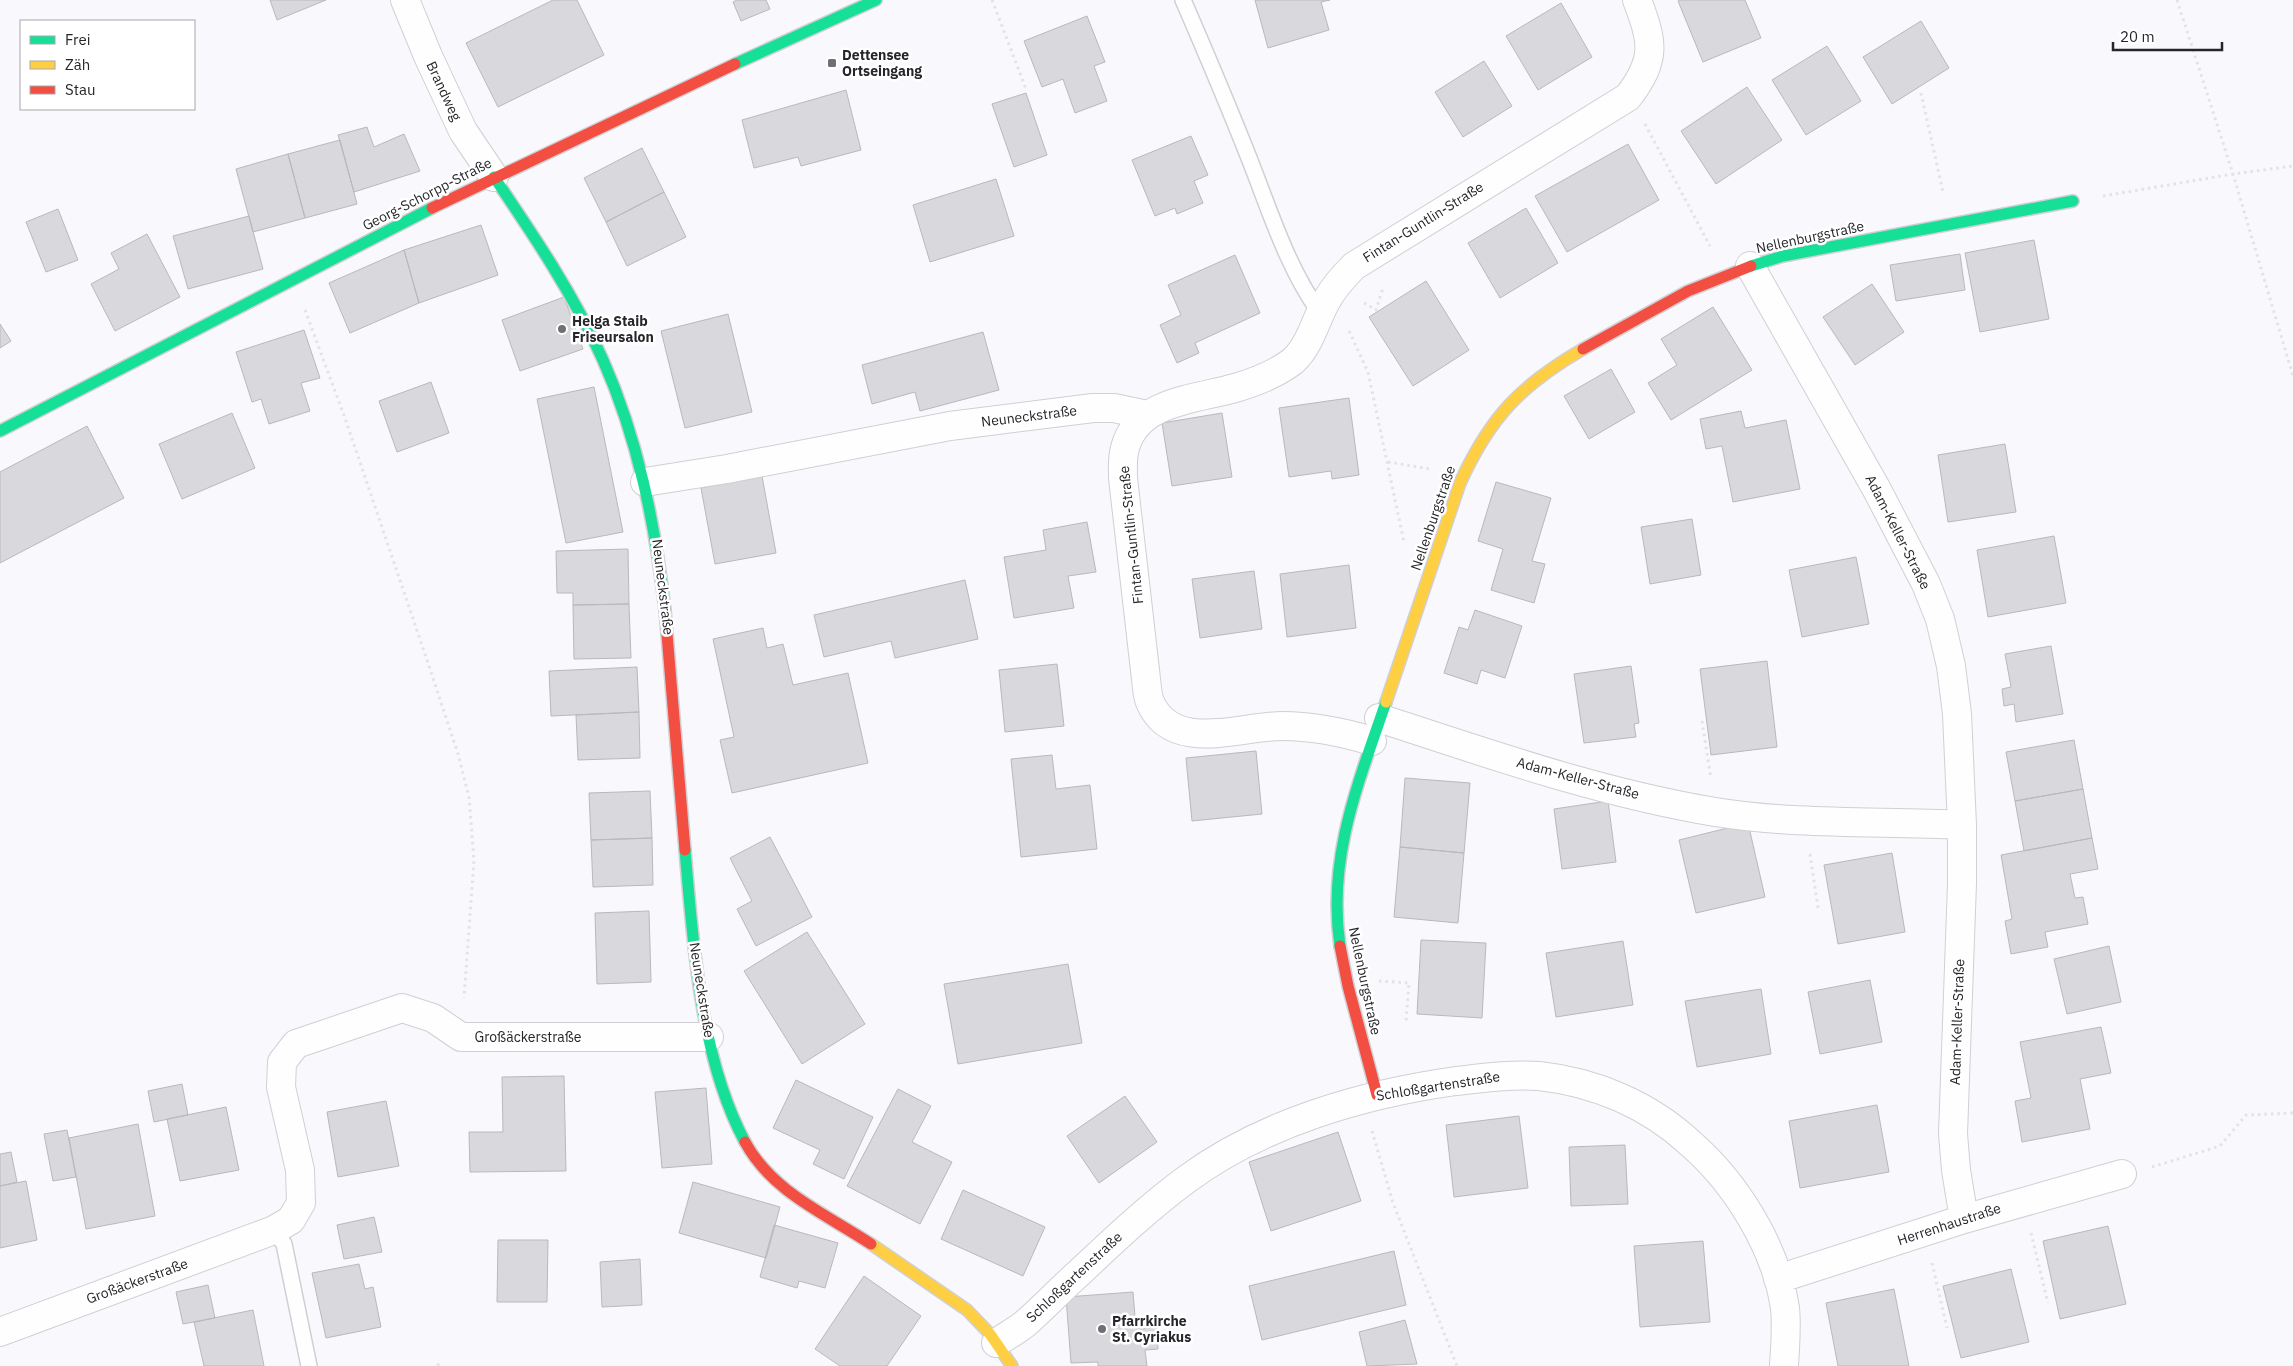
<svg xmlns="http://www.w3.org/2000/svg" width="2293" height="1366" font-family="'IBM Plex Sans',sans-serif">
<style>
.building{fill:#d9d8dc;stroke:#b9b8bd}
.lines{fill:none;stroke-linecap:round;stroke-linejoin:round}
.lane-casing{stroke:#d0cfd3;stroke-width:18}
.street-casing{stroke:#d0cfd3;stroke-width:30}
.fast-casing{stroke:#d0cfd3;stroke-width:14}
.slow-casing{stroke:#d0cfd3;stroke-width:14}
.jam-casing{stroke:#d0cfd3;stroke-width:14}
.path{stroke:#e3e3e4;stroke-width:3;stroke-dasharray:2.5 4;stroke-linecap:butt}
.lane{stroke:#fefeff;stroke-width:15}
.street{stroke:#fefeff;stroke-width:28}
.fast{stroke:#16e098;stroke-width:11}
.slow{stroke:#ffcf43;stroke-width:11}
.jam{stroke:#f24e42;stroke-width:11}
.poi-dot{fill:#706f74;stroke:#fff;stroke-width:2}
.labels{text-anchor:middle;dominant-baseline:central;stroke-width:5;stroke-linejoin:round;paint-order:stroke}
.poi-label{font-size:14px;font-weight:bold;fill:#26252a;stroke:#fff;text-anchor:start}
.street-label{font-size:14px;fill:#26252a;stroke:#fff}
</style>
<rect width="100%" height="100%" fill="#f9f8fd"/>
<path class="building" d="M270,0H326L277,20Z
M553,0H577L604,55L498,107L466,43Z
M737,0H766L770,9L741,21L733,2Z
M1255,0H1330L1321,2L1329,30L1268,48Z
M1680,0H1745L1761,38L1703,62L1678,1Z
M1561,3L1592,57L1538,90L1506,36Z
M1087,16L1105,62L1094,66L1107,101L1075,113L1063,79L1042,87L1024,41Z
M1921,21L1949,68L1892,104L1863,57Z
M1827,46L1861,101L1806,135L1772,80Z
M1484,61L1512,106L1463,137L1435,92Z
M1747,87L1782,140L1716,184L1681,131Z
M846,90L861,150L801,166L798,157L754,168L742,120Z
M1026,93L1047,155L1014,167L992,104Z
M367,127L374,147L404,134L420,171L354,192L338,135Z
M1191,136L1208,175L1194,181L1203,203L1177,214L1175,208L1155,216L1132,160Z
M340,140L357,204L305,218L288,154Z
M1628,144L1659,200L1567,252L1535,196Z
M642,148L664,192L606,222L584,178Z
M288,154L305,218L253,232L236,169Z
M996,179L1014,236L930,262L913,205Z
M664,192L686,237L627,266L606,222Z
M1526,208L1558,263L1500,298L1468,243Z
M58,209L78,260L46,272L26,222Z
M249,216L263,269L188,289L173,236Z
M481,225L498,275L419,303L404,250Z
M147,234L180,297L115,331L91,284L119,269L111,253Z
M2034,240L2049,319L1980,332L1965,253Z
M404,250L419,303L350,333L329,283Z
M1960,254L1965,290L1896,301L1890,265Z
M1235,255L1260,313L1195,343L1199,353L1177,363L1160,325L1181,315L1168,285Z
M1426,281L1469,350L1413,386L1369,317Z
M1872,284L1904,332L1855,365L1823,317Z
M564,297L583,349L520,371L502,320Z
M1713,307L1752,370L1671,420L1648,383L1677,365L1661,339Z
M728,314L752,412L685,428L661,331Z
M0,324L11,341L0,348Z
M304,330L320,378L301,383L310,411L269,424L261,399L252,402L236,352Z
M983,332L999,390L920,411L915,392L872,404L862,365Z
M1611,369L1635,412L1589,439L1564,396Z
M431,382L449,433L397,452L379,401Z
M594,387L623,532L566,543L537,399Z
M1349,398L1359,475L1332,479L1331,471L1289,477L1279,408Z
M1741,411L1745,428L1786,420L1800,489L1733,502L1722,446L1706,449L1700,419Z
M232,413L255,468L182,499L159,444Z
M1222,413L1232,477L1172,486L1162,423Z
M87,426L124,498L0,563V472Z
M2005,444L2016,512L1948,522L1938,455Z
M762,476L776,553L715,564L701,488Z
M1496,482L1551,498L1532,561L1545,564L1534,603L1491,590L1503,549L1478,541Z
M1692,519L1701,575L1650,584L1641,527Z
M1087,522L1096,572L1068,576L1074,608L1014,618L1004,557L1046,550L1043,530Z
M2054,536L2066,603L1988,617L1977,550Z
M628,549L629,604L573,605V593H557L556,551Z
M1856,557L1869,624L1802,637L1789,570Z
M1349,565L1356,628L1287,637L1280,574Z
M1254,571L1262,629L1200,638L1192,579Z
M965,580L978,639L895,658L891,641L824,657L814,615Z
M629,604L631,658L574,659L573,605Z
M1475,610L1522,626L1505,678L1481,670L1477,684L1444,673L1459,627L1468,630Z
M763,628L767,648L783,644L793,685L848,673L868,763L732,793L720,740L734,737L713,639Z
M2051,646L2063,714L2016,722L2014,704L2004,706L2002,689L2011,687L2005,654Z
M1767,661L1777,747L1711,755L1700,669Z
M1057,664L1064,726L1005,732L999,670Z
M1631,666L1639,723L1634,724L1636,737L1584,743L1574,674Z
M637,667L639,712L551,716L549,671Z
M639,712L640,758L578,760L576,715Z
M2074,740L2083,789L2015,801L2006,752Z
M1256,751L1262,814L1192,821L1186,758Z
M1052,755L1056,789L1090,785L1097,849L1021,857L1011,759Z
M1405,778L1470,783L1464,853L1400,847Z
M2083,789L2092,838L2024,851L2015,801Z
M650,791L652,838L591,840L589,793Z
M1608,801L1616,862L1562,869L1554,809Z
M1748,823L1765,897L1696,913L1679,840Z
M770,837L812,917L756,946L737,909L752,901L730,858Z
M652,838L653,885L593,887L591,840Z
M2092,838L2098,869L2070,874L2075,898L2083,897L2088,924L2045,932L2048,947L2011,954L2005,921L2012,919L2001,855Z
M1400,847L1464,853L1458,923L1394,917Z
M1892,853L1905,932L1838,944L1824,865Z
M649,911L651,982L597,984L595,913Z
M807,932L865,1024L802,1064L744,971Z
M1421,940L1486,943L1482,1018L1417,1014Z
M1623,941L1633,1005L1556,1017L1546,953Z
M2109,946L2121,1002L2067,1014L2054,959Z
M1068,964L1082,1043L958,1064L944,984Z
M1870,980L1882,1042L1820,1054L1808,992Z
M1761,989L1771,1054L1697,1067L1685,1001Z
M2101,1027L2111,1073L2080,1079L2090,1129L2022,1142L2015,1101L2031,1098L2020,1042Z
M564,1076L566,1171L470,1172L469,1132H503L502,1077Z
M796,1080L873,1117L844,1179L813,1164L820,1150L773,1128Z
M182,1084L188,1115L154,1122L148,1091Z
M706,1088L712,1164L662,1168L655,1092Z
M898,1089L931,1106L912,1142L952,1162L920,1224L847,1186Z
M1125,1096L1157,1142L1099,1183L1067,1136Z
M386,1101L399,1166L338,1177L327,1112Z
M1877,1105L1889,1172L1800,1188L1789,1121Z
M226,1107L239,1170L180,1181L167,1119Z
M1519,1116L1528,1188L1454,1197L1446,1125Z
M138,1124L155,1216L86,1229L69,1138Z
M67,1130L76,1177L53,1181L44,1134Z
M1338,1132L1361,1201L1271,1231L1249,1162Z
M1625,1145L1628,1204L1571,1206L1569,1147Z
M11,1152L17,1182L0,1186V1154Z
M26,1181L37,1240L0,1248V1186Z
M693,1182L780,1207L766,1258L679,1233Z
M963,1190L1045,1227L1023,1276L941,1239Z
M374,1217L382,1252L344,1259L337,1225Z
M774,1225L838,1243L825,1288L799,1281L797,1288L760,1277Z
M2108,1226L2126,1304L2060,1319L2043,1241Z
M498,1240H548L547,1302H497Z
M1703,1241L1710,1322L1640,1327L1634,1246Z
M1394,1251L1406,1305L1262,1340L1249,1286Z
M640,1259L642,1305L602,1307L600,1262Z
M359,1264L365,1289L373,1287L381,1327L326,1338L312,1273Z
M2011,1269L2029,1342L1961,1358L1943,1286Z
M864,1276L921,1316L887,1366H840L815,1349Z
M208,1285L215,1318L183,1324L176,1292Z
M1894,1289L1909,1366H1838L1826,1303Z
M1133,1292L1136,1329L1157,1328L1158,1349L1145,1350L1147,1366H1098V1362L1071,1363L1066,1297Z
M253,1310L264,1366H204L194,1322Z
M1405,1320L1417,1364L1367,1366L1359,1332Z"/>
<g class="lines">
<g class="lane-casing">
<path id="lane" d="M1183,0C1206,53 1228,105 1249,158C1270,211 1287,267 1320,313
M274,1230L284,1244L309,1366"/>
</g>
<g class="street-casing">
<path id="street" d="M405,0L428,56L463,131L494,177
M1750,266L1876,488L1926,584L1940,619L1951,666L1957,714L1962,825V883L1953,1134L1956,1170L1964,1219
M645,482L727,469L950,426L1093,408H1114L1147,415
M1379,718C1489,754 1601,793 1715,812C1796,825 1880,821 1962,825
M1372,741C1342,732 1313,726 1282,726C1241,726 1172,754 1150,702C1147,695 1147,686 1146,679L1123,478C1123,469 1122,458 1125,448C1137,401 1196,399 1235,388C1256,382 1276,374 1293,361C1311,345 1316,317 1328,298C1335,286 1344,276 1354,266L1628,97C1657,59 1653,42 1637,0
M1778,1279L1964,1219L2122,1174
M0,1332L274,1230L291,1220L301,1203L300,1170L281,1087L282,1062L296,1044L402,1008L433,1018L461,1037H709
M996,1343C1006,1336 1018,1330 1027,1322C1045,1306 1062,1288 1080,1272C1115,1239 1149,1207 1187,1179C1263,1123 1363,1094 1456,1081C1483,1078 1511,1074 1539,1076C1595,1082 1649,1105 1690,1143C1736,1183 1776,1247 1785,1308C1787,1327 1785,1347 1784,1366"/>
</g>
<g class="fast-casing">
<path id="fast" d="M735,64L876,0
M494,177C534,236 574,295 603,360C638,439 655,524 665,610
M1751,266L1783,256L2073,201
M0,431L432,208
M685,850C693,943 700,1058 745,1142
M1340,946C1327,858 1358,784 1386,702"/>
</g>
<g class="slow-casing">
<path id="slow" d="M1386,702L1460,483C1490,417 1521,385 1583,349
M871,1244L967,1310L990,1334L1012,1366"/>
</g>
<g class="jam-casing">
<path id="jam" d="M432,208L735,64
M1583,349L1688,291L1751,266
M665,610L685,850
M1340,946L1348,986L1377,1095
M745,1142C772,1192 826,1214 871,1244"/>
</g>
<path class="path" d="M992,0L1026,89
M2177,0L2233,174L2293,376
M1921,93L1943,192
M1645,124L1710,246
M2103,196L2233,174L2293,166
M1364,303L1376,310L1383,288
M305,310L345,418L428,663L458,754L469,797L474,860L464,998
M1349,331L1368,372L1404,542
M1388,462L1430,469
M1702,721L1711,779
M1810,854L1818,908
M1379,981L1409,983L1406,1022
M1372,1131L1393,1203L1457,1366
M2152,1167L2220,1146L2246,1115L2293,1113
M2031,1233L2048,1303
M1932,1263L1947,1328
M438,1366L439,1360"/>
<use href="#lane" class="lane"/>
<use href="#street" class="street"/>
<use href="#fast" class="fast"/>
<use href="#slow" class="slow"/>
<use href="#jam" class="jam"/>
</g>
<g class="poi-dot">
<rect x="827" y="58" width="10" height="10" rx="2.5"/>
<circle cx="562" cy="329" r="5"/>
<circle cx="1102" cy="1329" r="5"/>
</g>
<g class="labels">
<g class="poi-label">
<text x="842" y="55">Dettensee<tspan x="842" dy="16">Ortseingang</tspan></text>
<text x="572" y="321">Helga Staib<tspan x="572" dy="16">Friseursalon</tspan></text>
<text x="1112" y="1321">Pfarrkirche<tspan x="1112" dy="16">St. Cyriakus</tspan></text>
</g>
<g class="street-label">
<text transform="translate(444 91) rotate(65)">Brandweg</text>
<text transform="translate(427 194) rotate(-27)">Georg-Schorpp-Straße</text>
<text transform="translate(1423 222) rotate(-32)">Fintan-Guntlin-Straße</text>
<text transform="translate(1810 237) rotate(-12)">Nellenburgstraße</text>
<text transform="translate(1029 416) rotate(-7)">Neuneckstraße</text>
<text transform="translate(1433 518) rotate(-71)">Nellenburgstraße</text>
<text transform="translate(1898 532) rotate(63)">Adam-Keller-Straße</text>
<text transform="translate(1131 535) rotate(-96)">Fintan-Guntlin-Straße</text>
<text transform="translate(663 587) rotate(83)">Neuneckstraße</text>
<text transform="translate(1578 778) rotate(15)">Adam-Keller-Straße</text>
<text transform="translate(1365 981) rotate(78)">Nellenburgstraße</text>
<text transform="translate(702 990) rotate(81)">Neuneckstraße</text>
<text transform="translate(1957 1022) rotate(-88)">Adam-Keller-Straße</text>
<text x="528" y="1037">Großäckerstraße</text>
<text transform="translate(1438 1086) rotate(-9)">Schloßgartenstraße</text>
<text transform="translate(1949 1224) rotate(-18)">Herrenhaustraße</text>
<text transform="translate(1074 1277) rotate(-43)">Schloßgartenstraße</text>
<text transform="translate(137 1281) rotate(-20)">Großäckerstraße</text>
</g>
</g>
<rect x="20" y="20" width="175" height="90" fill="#ffffff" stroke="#a8a8aa"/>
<rect x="30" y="36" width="25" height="8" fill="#16e098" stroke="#a8a8aa"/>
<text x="65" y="45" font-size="15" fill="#26252a">Frei</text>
<rect x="30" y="61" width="25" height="8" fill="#ffcf43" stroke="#a8a8aa"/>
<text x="65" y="70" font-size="15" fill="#26252a">Zäh</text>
<rect x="30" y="86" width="25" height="8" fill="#f24e42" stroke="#a8a8aa"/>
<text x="65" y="95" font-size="15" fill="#26252a">Stau</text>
<path d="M2113 42v8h109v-8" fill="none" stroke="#26252a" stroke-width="2.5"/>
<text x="2120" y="42" font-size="15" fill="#26252a" stroke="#ffffff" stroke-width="4" paint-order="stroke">20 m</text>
</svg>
